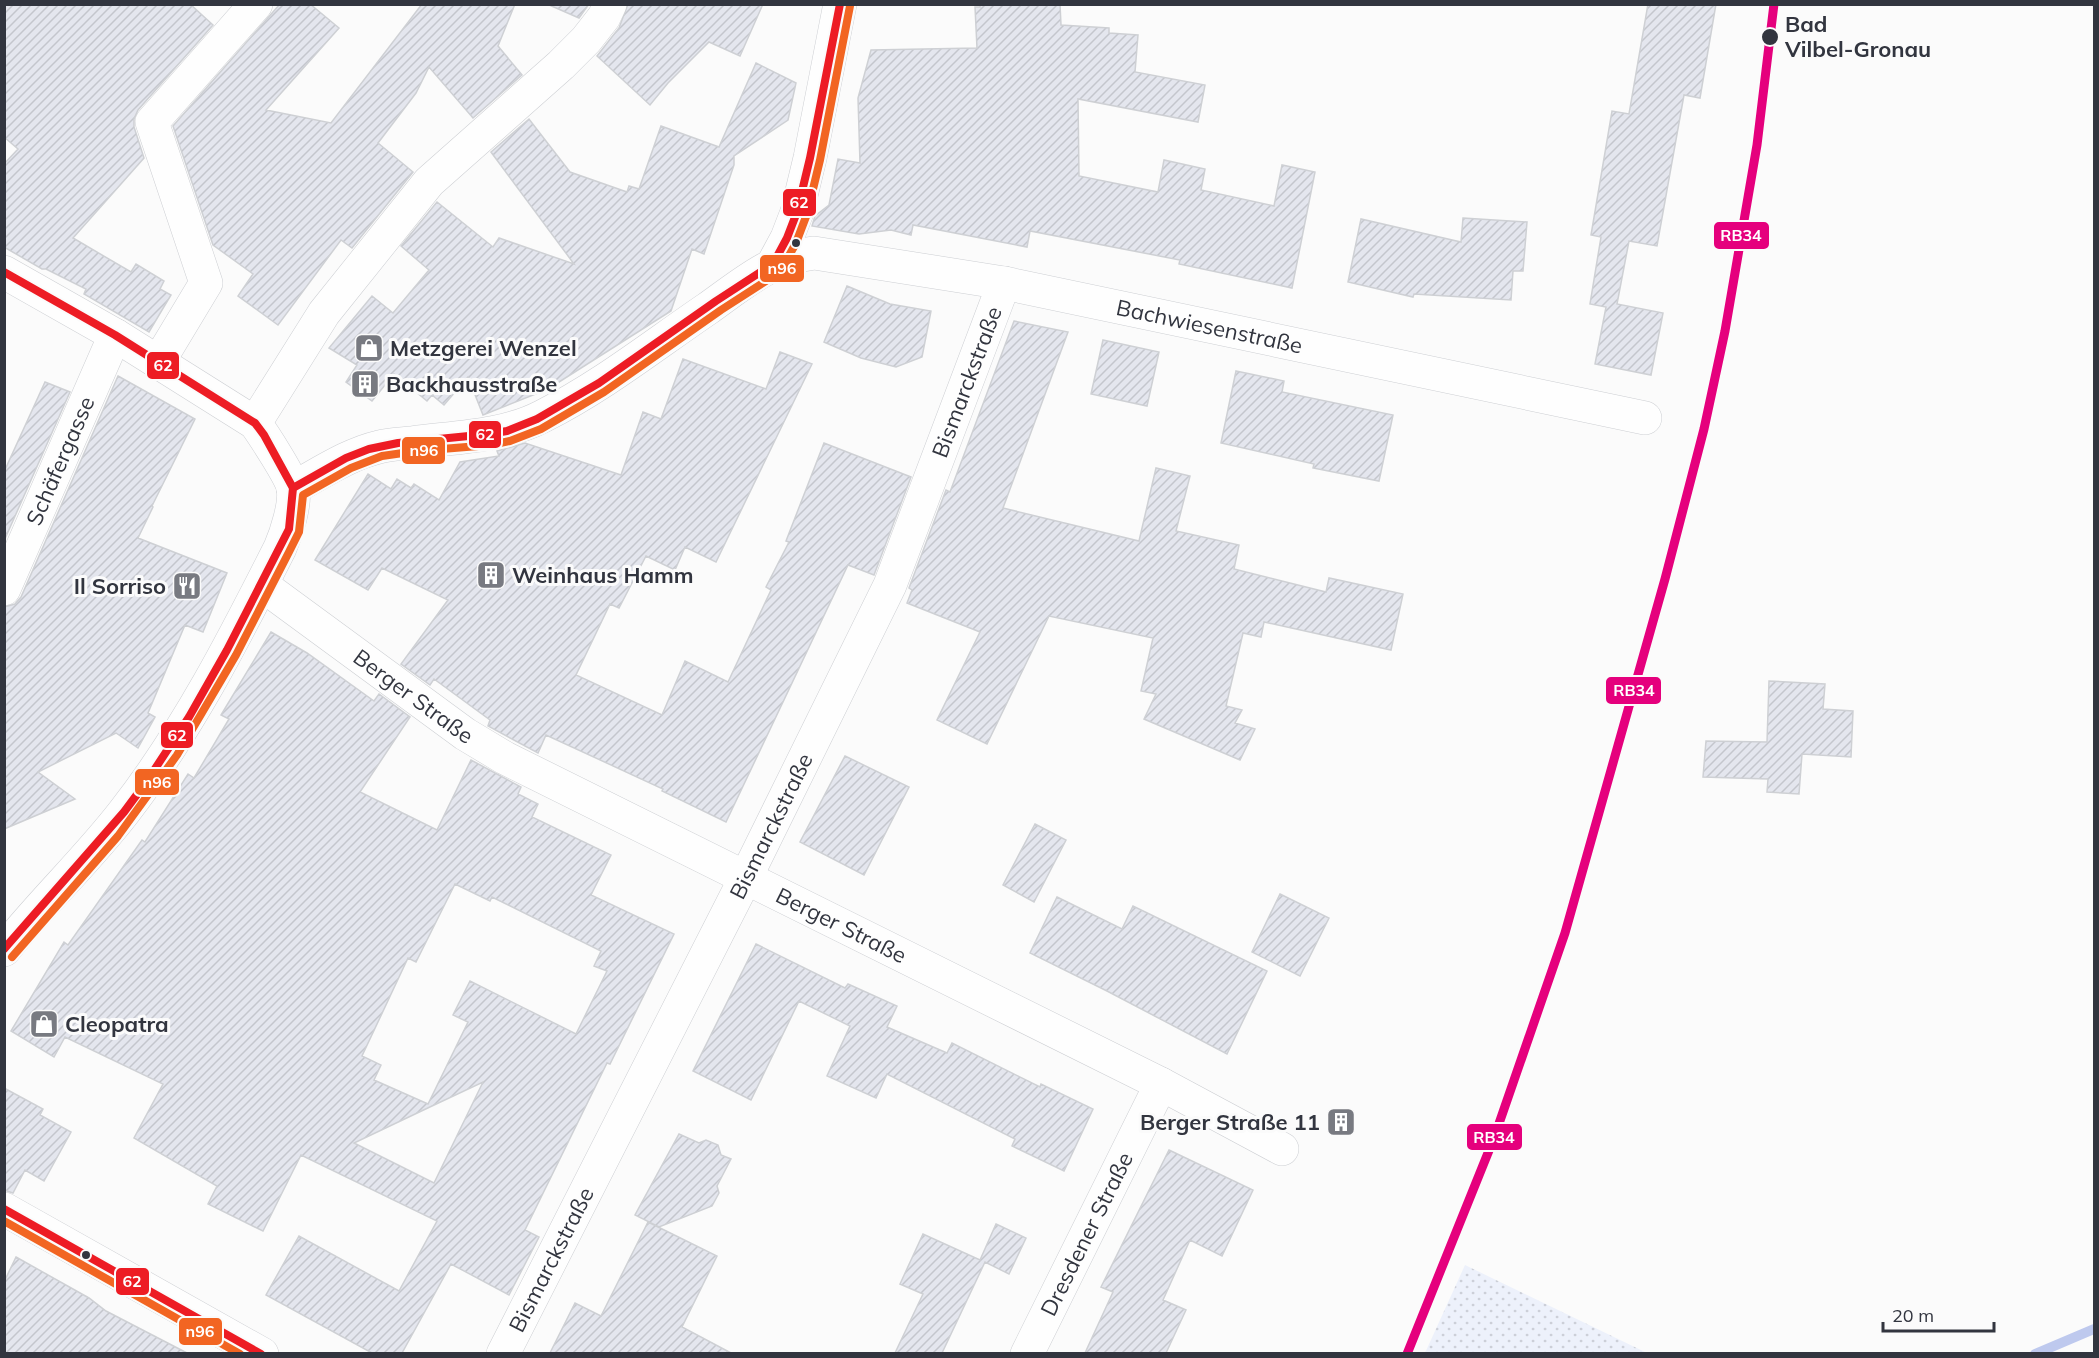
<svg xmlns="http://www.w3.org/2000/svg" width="2099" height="1358" font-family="Mulish,sans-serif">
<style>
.grass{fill:url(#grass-dots)}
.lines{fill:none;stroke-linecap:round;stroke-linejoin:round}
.stream{stroke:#bec9ee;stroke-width:10}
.building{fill:url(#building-hatch);stroke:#ced0d4;stroke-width:1.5;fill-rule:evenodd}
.minor-casing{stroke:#cdcfd3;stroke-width:34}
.tertiary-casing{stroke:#cdcfd3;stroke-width:34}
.minor{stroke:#fefefe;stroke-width:33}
.tertiary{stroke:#fefefe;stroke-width:33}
.bus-1-casing{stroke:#fbfbfb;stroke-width:12}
.bus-2-casing{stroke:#fbfbfb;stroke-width:12}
.bus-1{stroke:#ed1c24;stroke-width:8}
.bus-2{stroke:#f26522;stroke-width:8}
.rail-1-casing{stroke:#fbfbfb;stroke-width:14}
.rail-1{stroke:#e5007d;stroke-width:9}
.stop-dot{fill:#32353f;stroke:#fbfbfb;stroke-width:2}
.labels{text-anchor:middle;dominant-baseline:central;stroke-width:6;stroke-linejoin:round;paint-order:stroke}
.stop-label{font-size:22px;font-weight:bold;fill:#32353f;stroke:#fbfbfb;text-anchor:start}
.street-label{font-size:22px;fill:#32353f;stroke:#fbfbfb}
.poi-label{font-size:22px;font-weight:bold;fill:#32353f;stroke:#fbfbfb;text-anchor:start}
.line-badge{stroke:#fbfbfb;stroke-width:2}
.badge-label{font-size:16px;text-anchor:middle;font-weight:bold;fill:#fff}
</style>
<defs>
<pattern id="grass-dots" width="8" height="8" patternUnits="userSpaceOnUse" patternTransform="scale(1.5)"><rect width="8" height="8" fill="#edf1fb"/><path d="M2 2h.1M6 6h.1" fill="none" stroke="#cccfd8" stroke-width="1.8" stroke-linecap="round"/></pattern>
<pattern id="building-hatch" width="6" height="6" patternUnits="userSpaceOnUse" patternTransform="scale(1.5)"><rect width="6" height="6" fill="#e4e6ee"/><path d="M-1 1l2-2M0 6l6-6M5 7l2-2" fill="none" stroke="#c4c6cd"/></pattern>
</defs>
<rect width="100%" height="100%" fill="#fbfbfb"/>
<path class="grass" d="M1465,1265L1647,1353H1425Z"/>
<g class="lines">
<path class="stream" d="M2035,1354L2094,1329"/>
</g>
<path class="building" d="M4,4H190L213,25L138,110L134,119V127L144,158L73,238L131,272L136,264L164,281L160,289L171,295L149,332L84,294L86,289L46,269H42L4,247V164L18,149L4,137Z
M280,4H310L339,28L266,110L331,123L422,4H515L498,46L522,75L473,118L429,67L416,93L378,143L413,172L352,248L341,240L278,325L238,296L253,274L213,245L173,126Z
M547,4H589L579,18Z
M628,4H763L740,56L709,42L668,83L650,105L597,56L619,28Z
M980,4H1060L1061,25L1109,28V33L1138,35L1135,72L1205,85L1198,122L1078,99L1079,176L1158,192L1164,160L1205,169L1201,190L1274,206L1282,165L1315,172L1292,288L1179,264L1180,260L1030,231L1027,247L913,225L911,235L891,230L859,234L812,226L815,216L829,205L838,159L860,163L858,98L871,50L977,48L975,7H980Z
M1648,4H1716L1700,98L1684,95L1657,246L1629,241L1617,304L1663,313L1651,375L1595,364L1606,307L1590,304L1601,237L1591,235L1612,111L1629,114Z
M756,63L796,83L788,120L734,156V165L704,254L692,249L671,311L548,389L483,415L468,377L444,405L432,395L427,401L394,374L372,401L346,382L357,365L329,348L372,296L393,313L429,270L401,246L437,202L493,247L499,238L574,264L491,152L529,119L570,172L627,192L629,186L639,189L661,126L719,147Z
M1463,218L1527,222L1523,271H1513L1511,300L1414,294L1413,297L1348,282L1361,219L1461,242Z
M847,286L890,304L931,311L922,357L896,367L861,358L824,342Z
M1014,321L1068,332L1003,508L1139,541L1156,468L1190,476L1176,531L1239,545L1234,569L1326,592L1329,578L1403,594L1391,650L1264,622L1261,637L1243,633L1226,706L1242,710L1235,723L1255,729L1240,760L1144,719L1156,694L1141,691L1153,638L1049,616L987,744L937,720L980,632L907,603L912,590L909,588L946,490L950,492Z
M1103,340L1159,352L1147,406L1091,394Z
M780,352L812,364L716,562L685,547L675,570L646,556L619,608L610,604L576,675L662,715L685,661L728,682L771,590L766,587L789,542L786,541L824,443L911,477L874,575L848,565L726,822L662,791L663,789L546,735L538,753L488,726L490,720L434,679L430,685L401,664L448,600L382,568L368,590L315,560L368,474L391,489L397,479L411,488L414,484L439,500L460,462L499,456L497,451L525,443L621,475L643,412L661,419L683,359L766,389Z
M1236,371L1284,381L1282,392L1393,415L1379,481L1313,468L1314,464L1221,443Z
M118,376L195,419L152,506L153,507L138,538L227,573L203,632L185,625L148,713L155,717L138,748L116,733L38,772L75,799L4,829V607L15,604L21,597Z
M45,382L70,392L4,541V472Z
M271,632L307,653L374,701L379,694L410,717L360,792L437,830L471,760L521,787L518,794L538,804L532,817L611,855L591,895L674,934L610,1064L607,1063L525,1230L539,1237L509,1295L451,1264L402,1353H372L266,1295L299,1236L399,1291L437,1221L301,1155L263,1231L208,1204L217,1186L134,1138L163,1084L65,1037L54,1057L11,1031L64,942L68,945L142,840L145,842L188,774L194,778L229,719L221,715ZM455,884L490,901L492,897L601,951L594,966L607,971L576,1034L470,981L453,1015L468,1022L428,1104L374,1080L381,1065L362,1056L408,958L416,962ZM483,1082L434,1183L354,1143L432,1106Z
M1769,681L1825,684L1823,709L1853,711L1851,757L1802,754L1799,794L1767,792L1768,779L1703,777L1706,741L1767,742Z
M845,756L909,787L864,875L800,842Z
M1035,824L1066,840L1034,902L1003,885Z
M1280,894L1329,918L1300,976L1252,952Z
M1057,897L1122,929L1133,906L1267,971L1227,1054L1107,991L1030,953Z
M756,944L845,988L848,984L897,1006L887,1027L947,1053L952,1043L1040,1087L1041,1084L1093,1109L1064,1171L1012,1146L1015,1139L887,1074L876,1098L827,1076L850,1026L799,1001L751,1100L693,1071Z
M4,1088L43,1109L40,1115L71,1132L44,1181L25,1170L13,1193L4,1190Z
M679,1134L699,1143L706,1140L718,1145L721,1155L731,1159L717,1186L719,1193L712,1206L659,1227L635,1215Z
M1169,1150L1253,1190L1222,1256L1190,1240L1163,1300L1186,1310L1166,1353H1085L1113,1292L1101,1287Z
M648,1222L717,1256L682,1327L731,1353H550L575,1303L601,1316Z
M996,1224L1026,1238L1009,1274L985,1262L942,1353H895L923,1294L900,1284L923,1234L980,1260Z
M16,1257L89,1298L106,1311L187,1353H4V1282Z"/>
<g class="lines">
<g class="minor-casing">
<g id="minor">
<path d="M773,264L787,238L797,212L810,158L840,4"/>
<path d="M159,361L206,283L152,122L256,4"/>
<path d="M255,423L324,313L429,182L561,65L586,40L604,17L610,4"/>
<path id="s1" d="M293,488C321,473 349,454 379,447C389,444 400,444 411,443C455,437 503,437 543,416C601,387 654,345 707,309C741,285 771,258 814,253L1004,283L1645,418"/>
<path id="s2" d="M262,585L465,734L505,758L1161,1084L1282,1149"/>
<path id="s3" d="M4,589L115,335"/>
<path id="s4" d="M503,1354L746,877L890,585L1004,283"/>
<path id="s5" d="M1027,1354L1161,1084"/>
</g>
</g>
<g class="tertiary-casing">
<path id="tertiary" d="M4,272L115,335L255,423C263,434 291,477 293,488C296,504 286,534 280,548C234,639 187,731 124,812C87,860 42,902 4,950
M4,1209L262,1354"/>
</g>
<use href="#minor" class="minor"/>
<use href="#tertiary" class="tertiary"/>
<g class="bus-1-casing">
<path id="bus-1" d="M4,272L115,335L255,423L264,435L293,488
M293,488L346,458L369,449L398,443L489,434L507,431L537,419L599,383L716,301L773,264L787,238L797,212L810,158L840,4
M4,949L124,812L147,781L189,717L227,650L289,529L293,488
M4,1209L261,1354"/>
</g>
<g class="bus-2-casing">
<path id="bus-2" d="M12,957L118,836L177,755L236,655L289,552L299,532L303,495L351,468L382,456L417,451L491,445L510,441L541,429L604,392L721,310L780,272L796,243L807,214L820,160L850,6
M4,1221L240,1354"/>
</g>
<use href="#bus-1" class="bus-1"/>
<use href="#bus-2" class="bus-2"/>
<g class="rail-1-casing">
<path id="rail-1" d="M1407,1354L1494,1138L1565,933L1665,579L1704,429L1725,331L1757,145L1774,4"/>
</g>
<use href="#rail-1" class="rail-1"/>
</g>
<defs>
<g id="shop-square" transform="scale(1.5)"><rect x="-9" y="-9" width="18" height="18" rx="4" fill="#787a81" stroke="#fbfbfb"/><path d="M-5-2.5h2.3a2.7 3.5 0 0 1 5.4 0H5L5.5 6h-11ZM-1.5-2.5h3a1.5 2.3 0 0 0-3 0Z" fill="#fff"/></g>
<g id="building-square" transform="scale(1.5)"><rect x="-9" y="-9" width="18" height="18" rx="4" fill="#787a81" stroke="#fbfbfb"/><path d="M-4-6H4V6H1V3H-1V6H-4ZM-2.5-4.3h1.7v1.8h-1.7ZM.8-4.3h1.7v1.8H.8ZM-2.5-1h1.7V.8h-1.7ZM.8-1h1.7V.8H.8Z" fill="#fff"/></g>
<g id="restaurant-square" transform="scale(1.5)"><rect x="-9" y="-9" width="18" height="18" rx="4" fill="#787a81" stroke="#fbfbfb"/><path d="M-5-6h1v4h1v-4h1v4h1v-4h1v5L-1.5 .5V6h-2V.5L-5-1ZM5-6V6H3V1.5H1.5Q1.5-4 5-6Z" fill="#fff"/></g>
</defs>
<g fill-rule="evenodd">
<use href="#shop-square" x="369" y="348"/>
<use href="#building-square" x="365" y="384"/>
<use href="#building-square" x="491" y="575"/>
<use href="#restaurant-square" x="187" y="586"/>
<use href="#shop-square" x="44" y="1024"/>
<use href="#building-square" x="1341" y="1122"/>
</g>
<g class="stop-dot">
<circle cx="1770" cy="37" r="9"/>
<circle cx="796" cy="243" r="5"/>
<circle cx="86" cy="1255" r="5"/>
</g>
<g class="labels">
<g class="stop-label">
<text x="1785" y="24">Bad<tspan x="1785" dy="25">Vilbel-Gronau</tspan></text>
</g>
<g class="street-label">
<text stroke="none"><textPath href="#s1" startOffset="984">Bachwiesenstraße</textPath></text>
<text stroke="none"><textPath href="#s4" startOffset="1078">Bismarckstraße</textPath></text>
<text stroke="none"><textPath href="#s3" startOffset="140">Schäfergasse</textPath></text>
<text stroke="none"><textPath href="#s2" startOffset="188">Berger Straße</textPath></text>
<text stroke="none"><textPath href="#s4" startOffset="592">Bismarckstraße</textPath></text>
<text stroke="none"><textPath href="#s2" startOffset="674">Berger Straße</textPath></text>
<text stroke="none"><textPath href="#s5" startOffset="134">Dresdener Straße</textPath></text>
<text stroke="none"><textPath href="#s4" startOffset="106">Bismarckstraße</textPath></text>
</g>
<g class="poi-label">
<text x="390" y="348">Metzgerei Wenzel</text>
<text x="386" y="384">Backhausstraße</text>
<text x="512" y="575">Weinhaus Hamm</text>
<text x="166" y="586" text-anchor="end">Il Sorriso</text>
<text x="65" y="1024">Cleopatra</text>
<text x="1320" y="1122" text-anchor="end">Berger Straße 11</text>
</g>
</g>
<g class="line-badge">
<rect x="782" y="188" width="35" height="29" rx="6" fill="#ed1c24"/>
<rect x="1713" y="221" width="57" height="29" rx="6" fill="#e5007d"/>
<rect x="759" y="254" width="46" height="29" rx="6" fill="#f26522"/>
<rect x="146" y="351" width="34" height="29" rx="6" fill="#ed1c24"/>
<rect x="468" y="420" width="34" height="29" rx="6" fill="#ed1c24"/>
<rect x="401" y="436" width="45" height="29" rx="6" fill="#f26522"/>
<rect x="1605" y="676" width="57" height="29" rx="6" fill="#e5007d"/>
<rect x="160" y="721" width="34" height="28" rx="6" fill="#ed1c24"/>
<rect x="134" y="768" width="46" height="28" rx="6" fill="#f26522"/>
<rect x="1466" y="1123" width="57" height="28" rx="6" fill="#e5007d"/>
<rect x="115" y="1267" width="35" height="29" rx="6" fill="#ed1c24"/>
<rect x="178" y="1317" width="45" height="29" rx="6" fill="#f26522"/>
</g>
<g class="badge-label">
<text x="799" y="208">62</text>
<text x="1741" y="241">RB34</text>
<text x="782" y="274">n96</text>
<text x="163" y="371">62</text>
<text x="485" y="440">62</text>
<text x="424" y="456">n96</text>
<text x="1634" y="696">RB34</text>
<text x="177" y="741">62</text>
<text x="157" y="788">n96</text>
<text x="1494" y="1143">RB34</text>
<text x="132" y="1287">62</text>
<text x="200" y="1337">n96</text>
</g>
<rect width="2099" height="1358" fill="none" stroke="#32353f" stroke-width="12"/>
<path d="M1883 1322v9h111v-9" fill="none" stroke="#32353f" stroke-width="3"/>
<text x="1892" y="1322" font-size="18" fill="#32353f" stroke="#fbfbfb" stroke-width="4.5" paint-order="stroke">20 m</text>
</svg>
